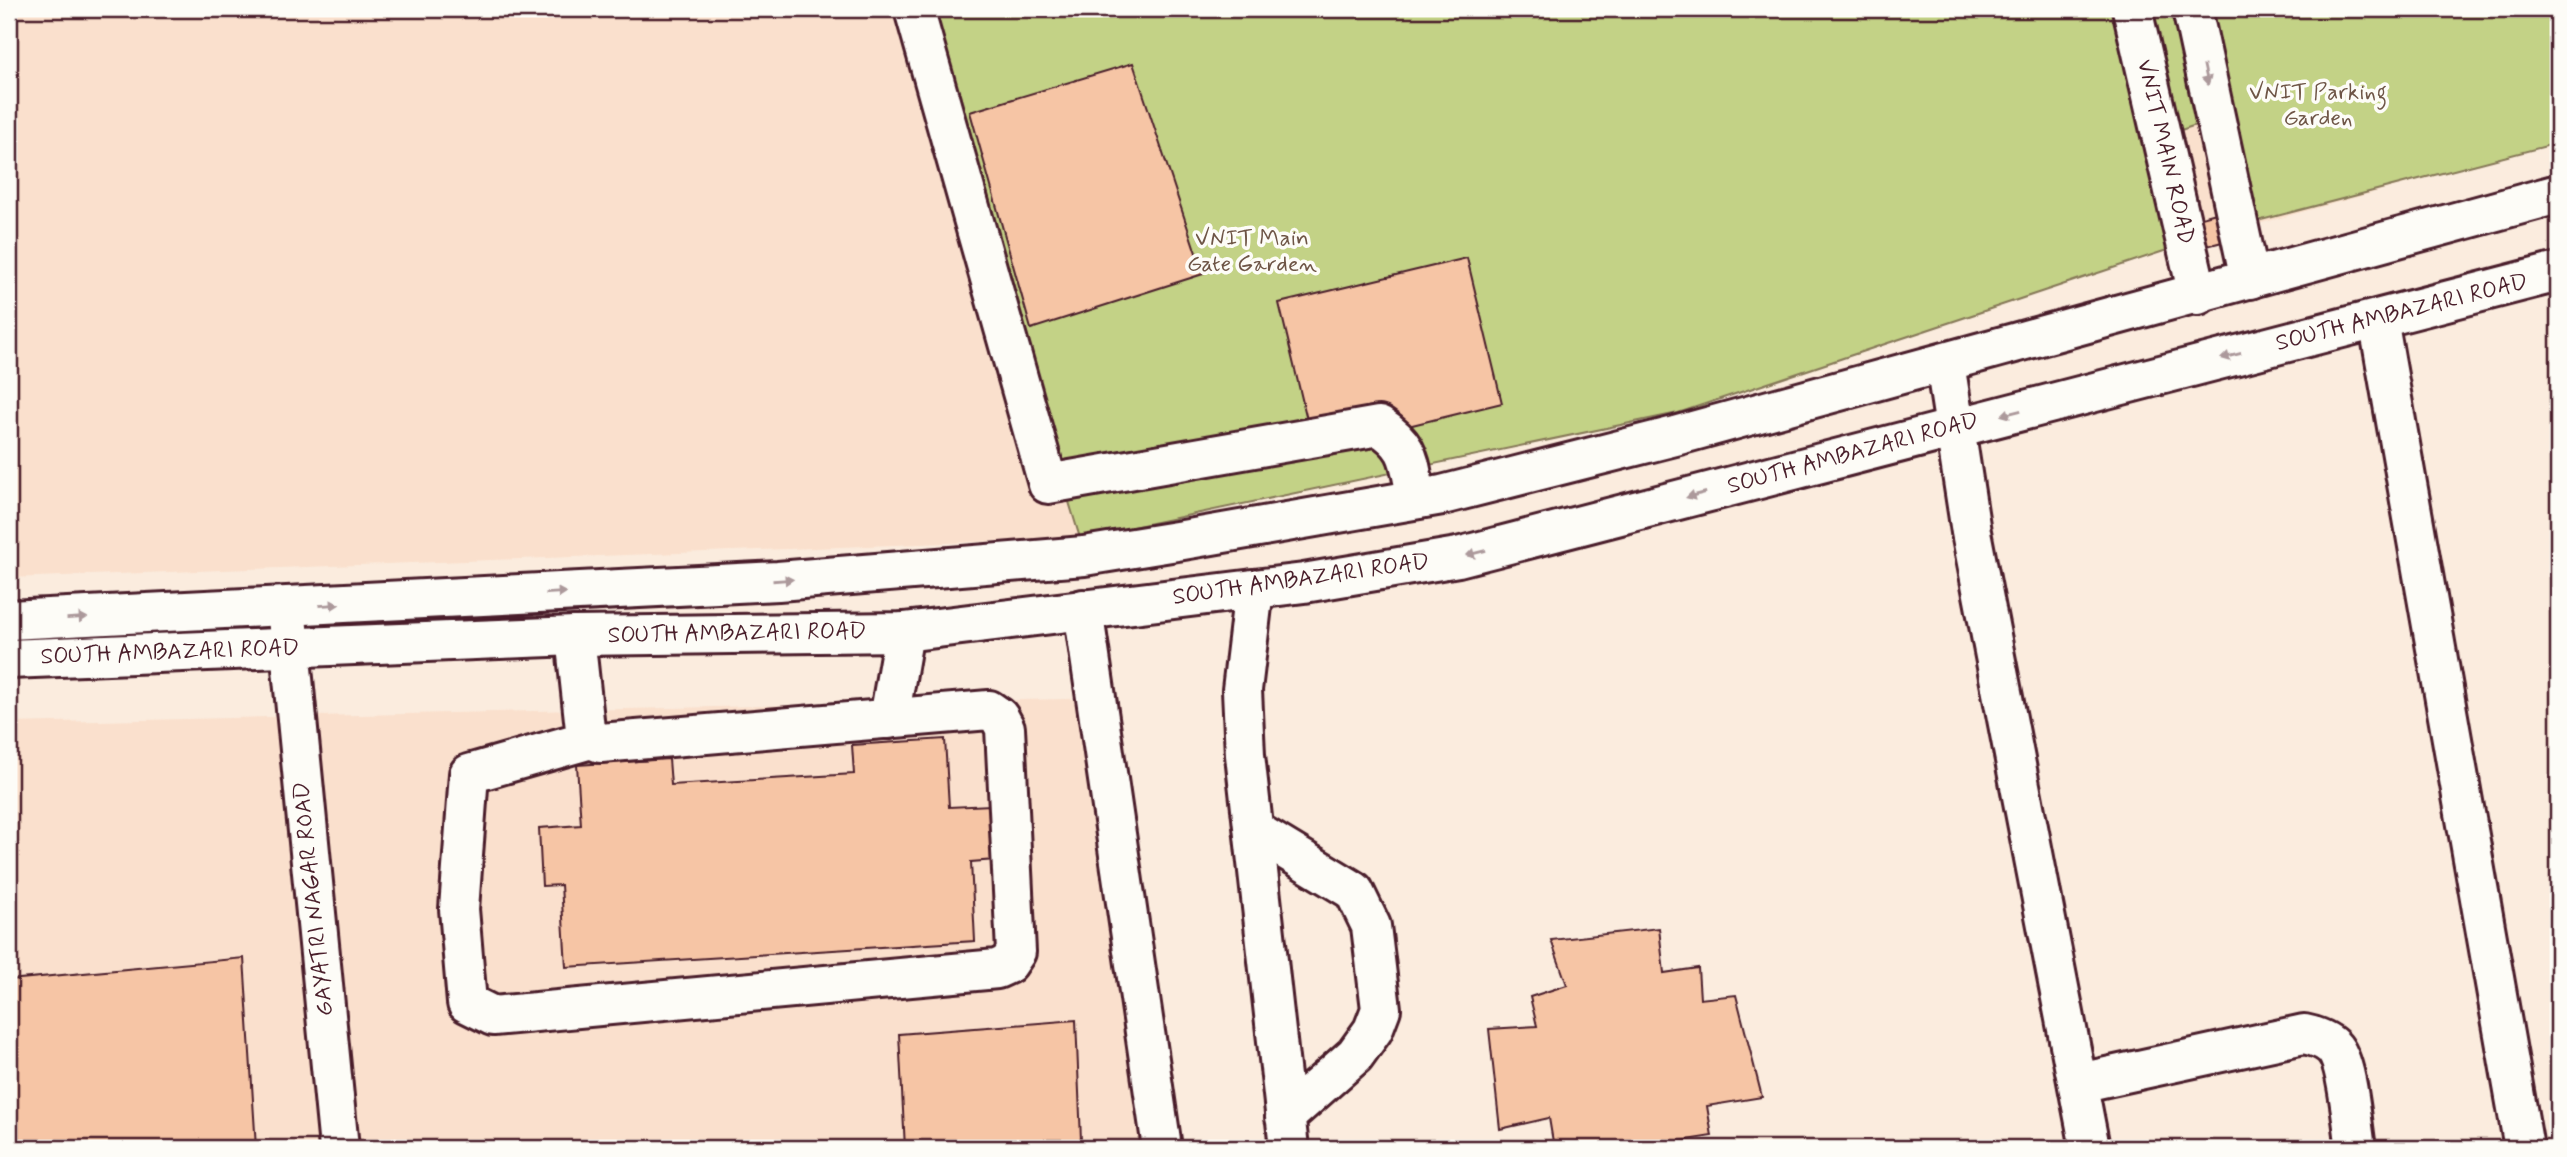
<svg xmlns="http://www.w3.org/2000/svg" width="2567" height="1157" font-family="Mynerve,sans-serif">
<style>
.built{fill:#fae0cd}
.green{fill:#c3d286;stroke:#867858;stroke-width:2}
.building{fill:#f6c5a5;stroke:#4a1f2b;stroke-width:2}
.lines{fill:none;stroke-linecap:round;stroke-linejoin:round}
.minor-casing{stroke:#4a1f2b;stroke-width:44}
.major-casing{stroke:#4a1f2b;stroke-width:44}
.minor{stroke:#fdfcf7;stroke-width:38}
.major{stroke:#fdfcf7;stroke-width:38}
.oneway{fill:#ac999b}
.labels{text-anchor:middle;dominant-baseline:central;stroke-width:7;stroke-linejoin:round;paint-order:stroke}
.park-label{font-size:23px;fill:#6e5546;stroke:#fdfcf7}
.street-label{font-size:23px;fill:#4a1f2b;stroke:#fdfcf7}
</style>
<rect width="100%" height="100%" fill="#fbecde"/>
<filter id="ink" filterUnits="userSpaceOnUse"><feTurbulence type="fractalNoise" baseFrequency=".0143" numOctaves="2"/><feDisplacementMap in="SourceGraphic" scale="14" xChannelSelector="R" yChannelSelector="G"/><feConvolveMatrix kernelMatrix="1 2 1 2 8 2 1 2 1" color-interpolation-filters="sRGB"/></filter>
<g filter="url(#ink)">
<path class="built" d="M9,9H2558V142L2185,244L1678,413L1080,538L9,578Z
M1110,698L1142,1148H9V723Z"/>
<path class="green" d="M919,9H2132L2185,244L1678,413L1080,538Z
M2148,9H2176L2202,123L2175,132Z
M2192,9H2558V143L2238,226Z"/>
<path class="building" d="M1133,63L1203,274L1031,329L970,112Z
M2250,204L2257,233L2172,255L2164,227Z
M1467,258L1502,403L1314,449L1279,303Z
M945,739L949,807L991,805L995,860L971,862L975,941L566,967L561,885L542,886L539,828L581,825L577,765L669,759L671,785L854,774L852,745Z
M1659,928L1664,973L1698,968L1700,999L1736,995L1762,1097L1707,1106L1712,1136L1680,1141L1682,1148H1554L1549,1118L1500,1129L1489,1029L1537,1026L1530,997L1567,985L1551,940Z
M244,958L256,1148H9V980Z
M1076,1020L1081,1140L973,1148H905L899,1034Z"/>
<g class="lines">
<g class="minor-casing">
<path id="minor" d="M914,9L1048,484L1379,426C1413,448 1408,463 1417,499
M2132,9L2198,295
M2192,9L2250,279
M2378,319L2524,1148
M1945,363L1971,532L2090,1148
M1254,589L1242,690L1245,755L1289,1148
M286,607L339,1148
M1083,609L1162,1148
M575,636L585,729L591,739L601,743L989,710L999,717L1005,728L1016,952L1008,964L997,969L493,1016L467,1003L459,909L469,774L591,739
M889,719L904,632
M1255,831L1354,891L1371,926L1381,1009L1373,1030L1355,1055L1285,1117
M2079,1083L2304,1034C2314,1036 2325,1039 2333,1047C2348,1062 2352,1126 2356,1148"/>
</g>
<g class="major-casing">
<path id="major" d="M9,620L778,581L1084,556L1183,540L1442,495L1675,436L2558,194
M9,659L575,636L904,632L1304,583L1458,557L2558,272"/>
</g>
<use href="#minor" class="minor"/>
<use href="#major" class="major"/>
</g>
<defs><path id="oneway-solid" d="M-6-.8H1V-3.2L6.5 0L1 3.2V.8H-6Z" transform="scale(1.75)"/></defs>
<g class="oneway">
<use href="#oneway-solid" transform="translate(2206 75) rotate(78)"/>
<use href="#oneway-solid" transform="translate(2231 356) rotate(166)"/>
<use href="#oneway-solid" transform="translate(2011 413) rotate(166)"/>
<use href="#oneway-solid" transform="translate(1696 495) rotate(165)"/>
<use href="#oneway-solid" transform="translate(1476 553) rotate(165)"/>
<use href="#oneway-solid" transform="translate(783 580) rotate(-4)"/>
<use href="#oneway-solid" transform="translate(556 593) rotate(-3)"/>
<use href="#oneway-solid" transform="translate(329 605) rotate(-3)"/>
<use href="#oneway-solid" transform="translate(77 618) rotate(-3)"/>
</g>
</g>
<g class="labels">
<g class="park-label">
<text x="2318" y="93">VNIT Parking<tspan x="2318" dy="26">Garden</tspan></text>
<text x="1252" y="239">VNIT Main<tspan x="1252" dy="26">Gate Garden</tspan></text>
</g>
<g class="street-label">
<text transform="translate(2165 152) rotate(77)">VNIT MAIN ROAD</text>
<text transform="translate(2402 313) rotate(-14)">SOUTH AMBAZARI ROAD</text>
<text transform="translate(1853 454) rotate(-15)">SOUTH AMBAZARI ROAD</text>
<text transform="translate(1301 580) rotate(-8)">SOUTH AMBAZARI ROAD</text>
<text transform="translate(737 634) rotate(-1)">SOUTH AMBAZARI ROAD</text>
<text transform="translate(170 653) rotate(-2)">SOUTH AMBAZARI ROAD</text>
<text transform="translate(314 899) rotate(-96)">GAYATRI NAGAR ROAD</text>
</g>
</g>
<rect width="2567" height="1157" fill="none" stroke="#fdfcf7" stroke-width="35"/>
<rect x="18" y="18" width="2532" height="1122" fill="none" stroke="#4a1f2b" stroke-width="2.5" filter="url(#ink)"/>
</svg>
